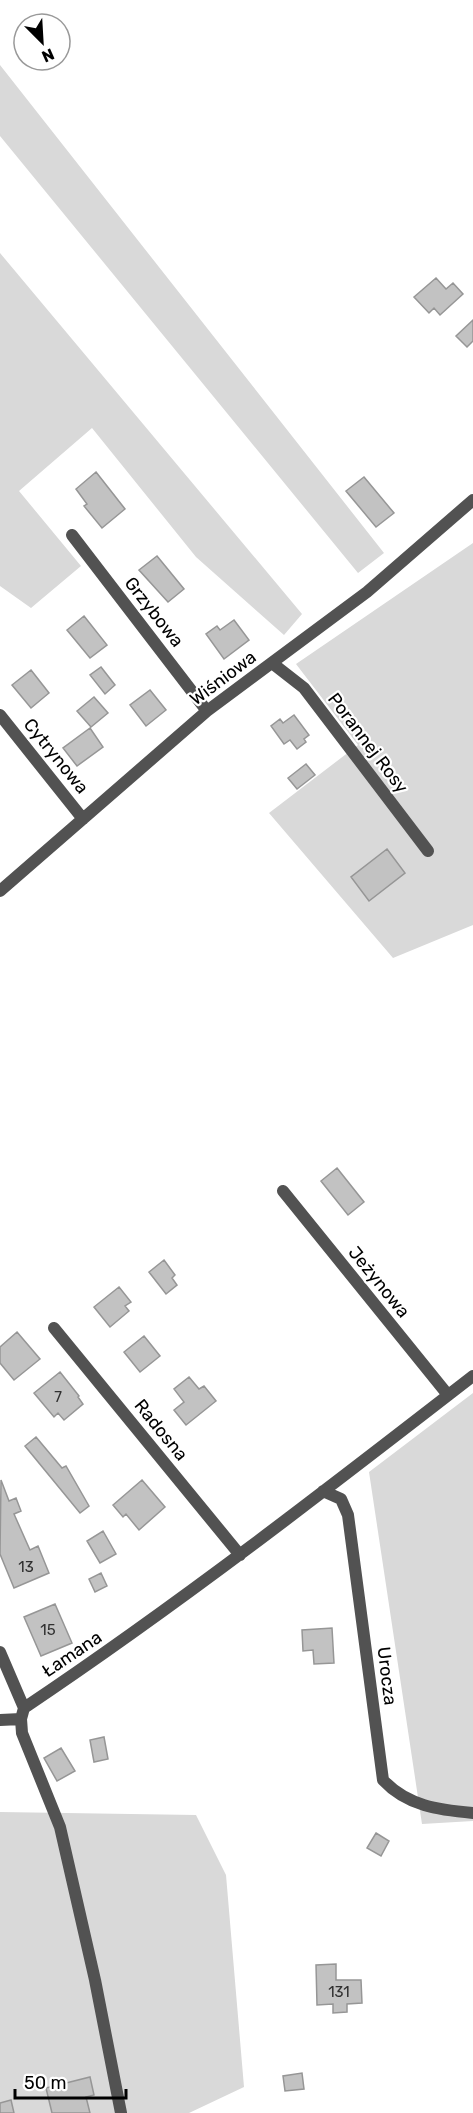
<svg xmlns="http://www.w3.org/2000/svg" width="473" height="2113" font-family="Rubik,sans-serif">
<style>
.green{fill:#d9d9d9}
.building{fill:#c2c2c2;stroke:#969696;stroke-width:1.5}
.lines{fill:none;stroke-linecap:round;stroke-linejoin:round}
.minor{stroke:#525252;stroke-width:12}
.labels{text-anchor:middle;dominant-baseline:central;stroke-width:4.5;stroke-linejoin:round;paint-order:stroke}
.number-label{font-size:15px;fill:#303030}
.street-label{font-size:18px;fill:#000;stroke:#fff}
</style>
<rect width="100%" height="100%" fill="#fff"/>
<path class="green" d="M0,65L384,553L358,573L0,136Z
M0,253L302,614L284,635L196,557L92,428L19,491L81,566L31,608L0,586Z
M473,543V925L393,958L269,813L358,745L296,664Z
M473,1393V1821L422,1824L369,1472Z
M0,1812L196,1815L226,1875L244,2087L189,2113H0Z"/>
<path class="building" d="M436,278L446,289L453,283L463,294L440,315L434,308L429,313L414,297Z
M473,320V341L467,347L456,336Z
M96,472L125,509L102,528L84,506L87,504L76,489Z
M364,477L394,513L376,527L346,491Z
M157,556L184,589L168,602L139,570Z
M84,616L107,645L90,658L67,630Z
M234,620L249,640L224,659L206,634L217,626L220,630Z
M101,667L115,685L105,694L90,675Z
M31,670L49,693L31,708L12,685Z
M150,690L166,710L146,726L130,705Z
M94,697L108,713L91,727L77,711Z
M294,715L309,735L304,739L306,742L297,749L290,740L284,744L271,726L280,719L283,723Z
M90,728L103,747L77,766L63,748Z
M306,764L315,775L297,789L288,778Z
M387,849L405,873L369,901L351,877Z
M337,1168L364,1202L348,1215L321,1181Z
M164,1260L175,1275L172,1278L177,1285L166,1294L149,1272Z
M119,1287L131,1302L125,1306L129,1311L110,1327L94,1307Z
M17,1332L40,1359L14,1380L0,1363V1347Z
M144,1336L160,1356L140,1372L124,1352Z
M60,1372L79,1396L78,1397L83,1404L64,1420L58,1413L54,1417L34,1393Z
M189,1377L199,1389L204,1386L216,1401L186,1425L174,1410L184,1402L174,1389Z
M36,1437L62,1468L66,1466L89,1506L80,1513L25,1446Z
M1,1480L9,1501L16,1498L21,1511L14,1514L30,1550L38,1546L49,1573L14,1588L0,1554Z
M142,1480L165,1507L139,1530L126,1514L123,1517L113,1505Z
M103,1531L116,1554L100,1563L87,1541Z
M101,1573L107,1586L95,1592L89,1579Z
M55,1604L72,1643L41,1656L24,1617Z
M332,1628L334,1663L314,1664L313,1650L303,1651L302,1630Z
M104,1737L108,1759L94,1762L90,1740Z
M61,1748L75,1771L57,1781L44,1758Z
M376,1833L389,1841L381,1856L367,1848Z
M336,1964V1980H361L362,2003L347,2004V2012L333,2013V2004L317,2005L316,1965Z
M302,2073L304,2089L285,2091L283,2076Z
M90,2077L94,2095L86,2097L90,2113H52L46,2088Z
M11,2100L14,2113H0V2103Z"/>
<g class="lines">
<path class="minor" d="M72,535L207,711
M272,663L304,688L428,851
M0,715L83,819
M0,891L207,711L367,592L473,500
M283,1191L448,1395
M54,1328L240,1555
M323,1491L341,1499L348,1515L383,1780C407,1806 439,1810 473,1813
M0,1652L24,1708
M0,1720L21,1719
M121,2113L95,1980L60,1827L22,1733L21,1719L24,1708C179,1604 326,1490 473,1376"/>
</g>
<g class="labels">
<g class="number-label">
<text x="58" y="1397">7</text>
<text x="26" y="1567">13</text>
<text x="48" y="1630">15</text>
<text x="339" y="1992">131</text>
</g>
<g class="street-label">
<text transform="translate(154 612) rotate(52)">Grzybowa</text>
<text transform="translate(223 678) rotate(-37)">Wiśniowa</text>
<text transform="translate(368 743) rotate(53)">Porannej Rosy</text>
<text transform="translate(56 756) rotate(51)">Cytrynowa</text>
<text transform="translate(379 1282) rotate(51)">Jeżynowa</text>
<text transform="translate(161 1430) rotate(51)">Radosna</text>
<text transform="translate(72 1654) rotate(-34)">Łamana</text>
<text transform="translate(387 1676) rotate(83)">Urocza</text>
</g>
</g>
<g transform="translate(42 42) rotate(156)"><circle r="28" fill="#ffffff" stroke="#999999" stroke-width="1.5"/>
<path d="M0-4.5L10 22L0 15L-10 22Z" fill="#000000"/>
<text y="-9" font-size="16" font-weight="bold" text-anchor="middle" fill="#000000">N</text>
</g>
<path d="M15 2089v9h111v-9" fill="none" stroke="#000000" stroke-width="3"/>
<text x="24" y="2089" font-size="18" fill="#000000" stroke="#ffffff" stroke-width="4.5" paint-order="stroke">50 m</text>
</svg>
